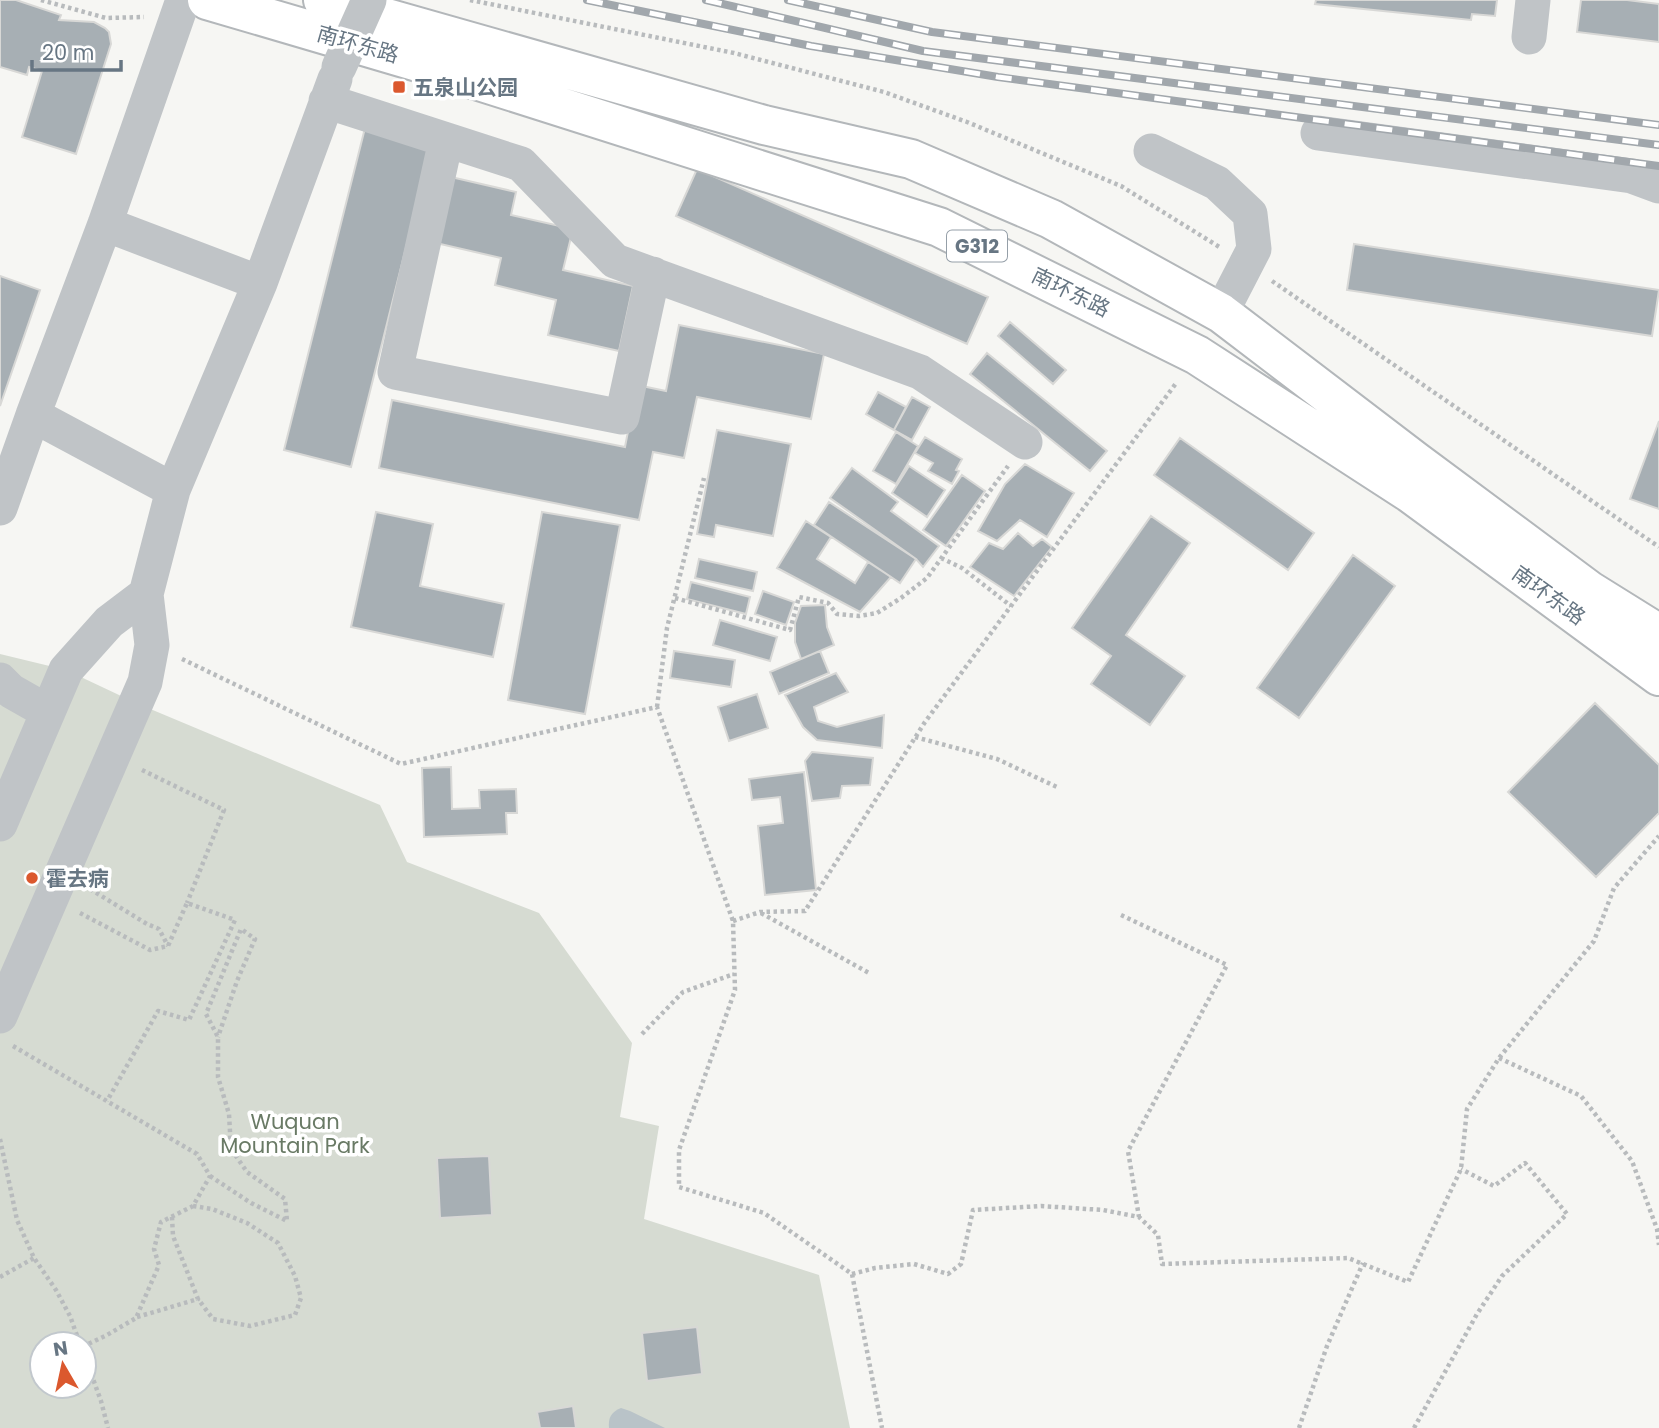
<svg xmlns="http://www.w3.org/2000/svg" width="1659" height="1428" font-family="Poppins,'Noto Sans SC',sans-serif">
<style>
.green{fill:#d6dbd2;fill-rule:evenodd}
.water{fill:#b9c3c8}
.building{fill:#a7afb4;stroke:#d8d8d6;stroke-width:2}
.lines{fill:none;stroke-linecap:round;stroke-linejoin:round}
.highway-casing{stroke:#b3b7ba;stroke-width:42}
.path{stroke:#b8bbbd;stroke-width:4.5;stroke-dasharray:3.5 3.5;stroke-linecap:butt}
.minor{stroke:#c0c4c7;stroke-width:35}
.highway{stroke:#fff;stroke-width:38}
.rail-casing{stroke:#a1a7ac;stroke-width:8}
.rail{stroke:#fff;stroke-width:5;stroke-dasharray:16;stroke-linecap:butt}
.minor-bridge{stroke:#c0c4c7;stroke-width:35}
.poi-dot{fill:#db582e;stroke:#fff;stroke-width:2.5}
.labels{text-anchor:middle;dominant-baseline:central;stroke-width:7;stroke-linejoin:round;paint-order:stroke}
.shield{fill:#fff;stroke:#959fa8;stroke-width:2}
.shield-label{font-size:19px;font-weight:bold;fill:#677683}
.street-label{font-size:21px;fill:#677683;stroke:#fff}
.poi-label{font-size:21px;font-weight:bold;fill:#677683;stroke:#fff;text-anchor:start}
.park-label{font-size:21px;fill:#697a65;stroke:#fff}
</style>
<rect width="100%" height="100%" fill="#f6f6f3"/>
<path class="green" d="M0,654L66,670L136,703L380,805L407,862L539,913L632,1043L620,1117L659,1126L644,1219L819,1275L850,1428H0ZM42,1344H84V1386H42Z"/>
<path class="water" d="M621,1408L630,1411L665,1428H609C608,1418 611,1412 621,1408Z"/>
<path class="building" d="M0,0H16L61,15L59,20L94,22L105,28L109,32L111,44L76,154L22,137L42,71L29,67L27,75L0,67Z
M1316,0H1497L1495,16L1472,14L1471,20L1315,4Z
M1581,0H1627L1659,4V42L1577,32Z
M366,124L433,140L351,467L284,450Z
M697,169L988,297L967,344L676,216Z
M451,177L516,192L511,215L573,229L563,270L633,286L619,351L548,335L556,300L495,285L501,258L436,243Z
M1354,244L1659,290L1652,336L1347,290Z
M0,276L40,290L0,406Z
M1010,322L1066,370L1053,384L998,336Z
M679,325L824,354L811,419L697,397L684,458L653,452L639,520L379,468L392,400L625,447L637,385L666,391Z
M987,353L1107,451L1090,471L970,374Z
M878,392L906,407L894,430L866,414Z
M912,397L930,407L912,440L894,430Z
M1659,421V509L1630,499Z
M717,430L791,444L773,536L716,525L714,537L697,534Z
M896,432L918,446L896,484L873,471Z
M925,437L962,459L956,470L959,471L952,484L928,471L933,463L915,453Z
M1180,438L1314,533L1288,570L1154,475Z
M1025,464L1074,493L1047,537L1020,520L997,541L978,531L1005,484Z
M909,466L945,490L927,517L892,493Z
M852,468L898,502L891,511L939,546L923,567L916,559L830,498Z
M962,475L985,491L946,546L923,530Z
M829,502L916,559L900,583L814,525Z
M376,512L433,524L420,586L504,604L493,657L351,627Z
M542,512L620,525L585,714L508,700Z
M1151,516L1190,543L1126,635L1185,676L1150,725L1091,684L1111,656L1072,628Z
M806,521L831,537L817,559L855,583L868,562L891,577L860,612L777,568Z
M1018,533L1033,546L1042,539L1052,547L1014,596L970,567L989,543L1003,549Z
M1353,555L1395,586L1299,718L1257,688Z
M699,559L757,572L753,591L695,578Z
M691,582L750,597L746,614L687,599Z
M763,591L794,602L786,625L755,614Z
M825,605L827,627L834,645L801,659L795,642V623L801,606Z
M720,620L777,637L770,661L713,645Z
M674,651L735,660L731,687L670,678Z
M820,651L829,673L779,694L770,672Z
M836,673L848,692L814,707L818,721L837,727L884,715L882,748L817,740L803,727L785,695Z
M757,694L768,728L729,741L718,707Z
M1595,703L1659,765V813L1596,877L1508,792Z
M812,752L873,758L870,785L842,786L840,798L812,801L805,761Z
M451,767L452,809L480,808L479,790L516,789L517,813H506L507,834L424,837L422,768Z
M804,772L816,890L765,895L758,826L783,823L780,797L752,800L749,779Z
M489,1156L492,1215L440,1218L437,1158Z
M697,1327L702,1374L647,1381L642,1333Z
M573,1406L576,1428H540L537,1412Z"/>
<g class="lines">
<g class="highway-casing">
<path id="highway" d="M207,0L435,67L939,227L1197,355L1410,493L1659,676
M323,0L764,125L911,159L1051,219L1221,313L1415,461L1590,591L1659,634"/>
</g>
<path class="path" d="M41,0L106,18L144,17
M470,0L734,53L884,92L967,122L1121,186L1221,248
M1272,281L1659,547
M941,558L962,568L1011,606
M675,598L790,630L799,597L828,603L837,614L859,616L877,613L901,598L927,578L1008,466
M182,659L401,764L657,707L733,921L735,990L679,1150V1187L764,1213L852,1274L882,1428
M657,707L667,628L704,478
M915,737L997,759L1059,788
M142,770L224,810L187,903
M90,889L147,924L159,929L168,946
M80,913L150,950L168,946L187,903L235,920L189,1020L158,1011L107,1101
M761,913L869,973
M1121,915L1227,965L1128,1151L1139,1217
M733,921L760,912L805,911L925,722L1177,382
M642,1034L683,992L734,974
M13,1046L197,1154L210,1176L193,1206L161,1222L154,1249L159,1265L136,1318L107,1335L84,1346
M1499,1058L1581,1096L1632,1161L1657,1229L1659,1245
M0,1139L17,1220L34,1258L56,1290L70,1316L80,1344
M210,1176L251,1203L287,1221L285,1199L247,1172L231,1149L229,1114L218,1077V1037L206,1014L241,929L255,939L237,981L218,1037
M193,1206L212,1209L247,1223L278,1243L295,1276L301,1298L295,1315L250,1326L213,1319L198,1299
M852,1274L875,1268L914,1264L948,1274L961,1264L973,1210L1041,1206L1103,1210L1139,1217L1158,1235L1162,1264L1348,1258L1408,1282L1461,1169L1467,1109L1499,1058L1594,941L1614,888L1659,836
M0,1277L34,1258
M137,1317L198,1299L173,1236L172,1217
M84,1354L101,1401L108,1428
M1299,1428L1327,1346L1363,1263
M1414,1428L1477,1314L1502,1276L1567,1214L1525,1163L1494,1186L1461,1169"/>
<path class="minor" d="M1529,37L1533,0
M326,101L521,164L615,261L920,372L1025,442
M1318,133L1632,176L1659,186
M446,140L395,372L622,417L653,274
M1151,151L1217,183L1250,214L1254,249L1221,313
M105,224L260,283
M173,490L33,415L105,224L183,0
M0,508L33,415
M146,594L173,490L260,283L335,79
M0,680L11,691L48,712
M0,824L66,670L109,622L146,594L152,645L145,682L0,1016"/>
<use href="#highway" class="highway"/>
<g class="rail-casing">
<path id="rail" d="M587,0L811,46L998,77L1659,166
M706,0L923,51L1659,145
M788,0L932,32L1659,125"/>
</g>
<use href="#rail" class="rail"/>
<path class="minor-bridge" d="M339,67L369,0"/>
</g>
<g class="poi-dot">
<rect x="392" y="80" width="14" height="14" rx="3.5"/>
<circle cx="32" cy="878" r="7"/>
</g>
<g class="labels">
<rect class="shield" x="947" y="230.5" width="60" height="31" rx="5"/>
<g class="shield-label">
<text x="977" y="246">G312</text>
</g>
<g class="street-label">
<text transform="translate(358 44) rotate(16)">南环东路</text>
<text transform="translate(1071 292) rotate(26)">南环东路</text>
<text transform="translate(1549 595) rotate(36)">南环东路</text>
</g>
<g class="poi-label">
<text x="413" y="87">五泉山公园</text>
<text x="46" y="878">霍去病</text>
</g>
<g class="park-label">
<text x="295" y="1121">Wuquan<tspan x="295" dy="24">Mountain Park</tspan></text>
</g>
</g>
<g transform="translate(63 1365) rotate(351)"><circle r="33" fill="#ffffff" stroke="#c2c8cd" stroke-width="2"/>
<path d="M0-5L12 26L0 18L-12 26Z" fill="#db582e"/>
<text y="-10" font-size="19" font-weight="bold" text-anchor="middle" fill="#677683">N</text>
</g>
<path d="M32 60v10h89v-10" fill="none" stroke="#677683" stroke-width="3.5"/>
<text x="42" y="60" font-size="21" fill="#677683" stroke="#ffffff" stroke-width="5" paint-order="stroke">20 m</text>
</svg>
